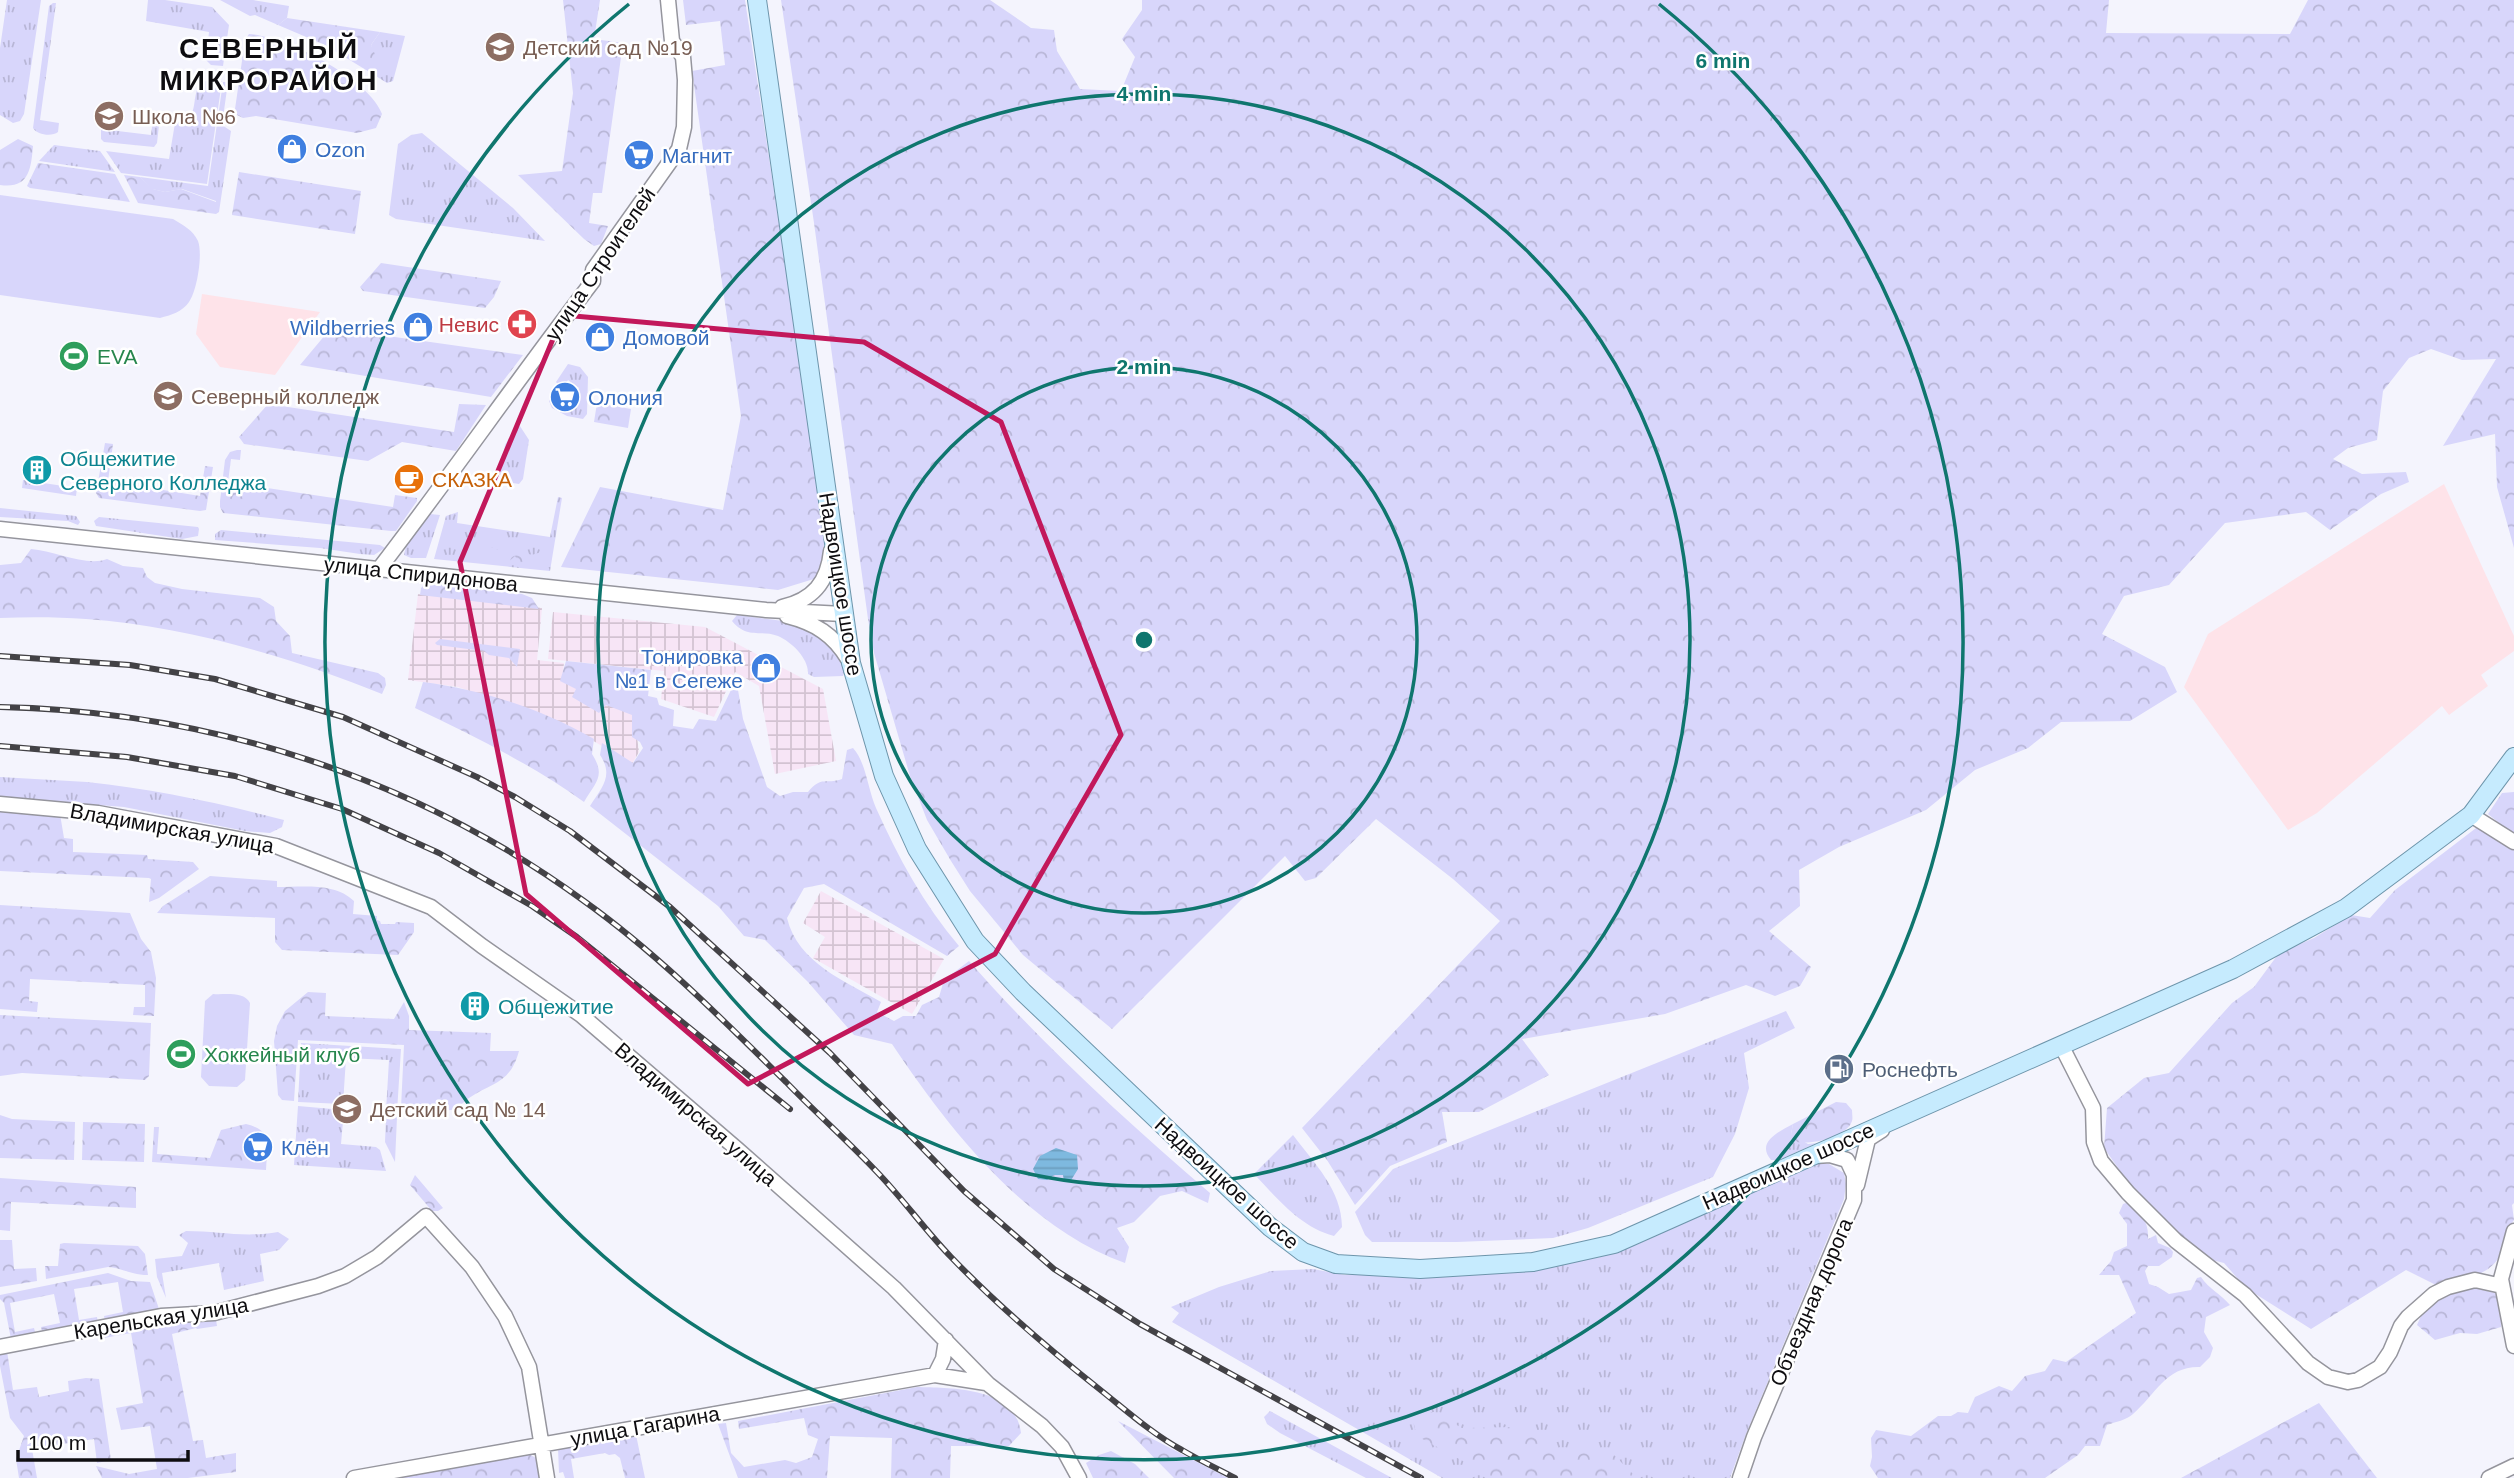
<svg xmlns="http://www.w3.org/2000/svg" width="2514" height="1478" font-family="Arial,sans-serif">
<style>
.commercial{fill:#fee3e9}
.industrial{fill:url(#industrial-grid)}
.grass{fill:url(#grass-tufts)}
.forest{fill:url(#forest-crowns)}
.pitch{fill:#d8d6fb}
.water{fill:url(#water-rules)}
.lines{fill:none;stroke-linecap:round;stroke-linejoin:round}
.minor-casing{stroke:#95959d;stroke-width:17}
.major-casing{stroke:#6d95ab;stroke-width:20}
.minor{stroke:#fff;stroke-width:14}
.major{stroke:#c6ebfe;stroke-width:18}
.rail-casing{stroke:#434246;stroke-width:6}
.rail{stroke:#fff;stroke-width:3.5;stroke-dasharray:10;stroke-linecap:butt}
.marked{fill:none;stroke:#c2185b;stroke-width:5;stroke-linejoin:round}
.ring{fill:none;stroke:#0f766e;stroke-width:3.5}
.labels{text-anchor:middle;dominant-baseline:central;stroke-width:5;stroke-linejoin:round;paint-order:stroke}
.education-label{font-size:21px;fill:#785e54;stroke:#fff;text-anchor:start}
.shop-label{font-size:21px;fill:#366cbe;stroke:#fff;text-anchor:start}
.street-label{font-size:21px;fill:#0e0d10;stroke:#fff}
.health-label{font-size:21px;fill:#be3a42;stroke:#fff;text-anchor:end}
.leisure-label{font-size:21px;fill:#27864d;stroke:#fff;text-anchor:start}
.culture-label{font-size:21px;fill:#0d838f;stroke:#fff;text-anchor:start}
.food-label{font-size:21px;fill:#c56008;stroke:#fff;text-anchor:start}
.service-label{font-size:21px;fill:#4e5e75;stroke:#fff;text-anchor:start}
.district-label{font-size:28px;font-weight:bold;letter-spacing:2px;fill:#0e0d10;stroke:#fff}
.centre{fill:#0f766e;stroke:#fff;stroke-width:3.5}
.ring-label{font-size:21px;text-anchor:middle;font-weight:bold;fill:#0f766e;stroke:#fff;stroke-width:5;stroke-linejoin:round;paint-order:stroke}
</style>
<defs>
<pattern id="industrial-grid" width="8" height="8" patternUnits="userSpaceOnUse" patternTransform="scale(1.75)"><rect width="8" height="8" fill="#f7e5f6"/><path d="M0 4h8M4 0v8" fill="none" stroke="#d3c3d2"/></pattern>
<pattern id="grass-tufts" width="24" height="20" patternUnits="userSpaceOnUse" patternTransform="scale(1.75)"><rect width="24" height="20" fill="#d8d6fb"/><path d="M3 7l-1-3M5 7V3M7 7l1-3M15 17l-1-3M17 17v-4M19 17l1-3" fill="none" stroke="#b8b6d6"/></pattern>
<pattern id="forest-crowns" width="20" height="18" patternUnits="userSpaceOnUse" patternTransform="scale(1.75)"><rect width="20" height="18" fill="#d8d6fb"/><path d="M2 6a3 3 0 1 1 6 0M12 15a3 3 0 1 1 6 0" fill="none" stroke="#b8b6d6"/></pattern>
<pattern id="water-rules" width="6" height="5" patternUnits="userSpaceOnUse" patternTransform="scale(1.75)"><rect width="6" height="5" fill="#7eb9df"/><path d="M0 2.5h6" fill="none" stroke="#6c9ebe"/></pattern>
</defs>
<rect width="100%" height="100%" fill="#f4f4fd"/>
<path class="commercial" d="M202,294L320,312L275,375L220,367L196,334Z
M2444,484L2514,636V651L2481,675L2488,686L2449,715L2442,706L2317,813L2288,830L2184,687L2208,634Z"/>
<path class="industrial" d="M418,594L542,608L537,660L564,663L562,680L634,714L639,752L632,764L565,724L458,687L408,680Z
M553,612L705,627L823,689L836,761L775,774L759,686L735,672L714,717L661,699L664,671L548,659Z
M821,891L944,959L912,1014L813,958L825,937L803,923Z"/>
<path class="grass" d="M7,0H41L24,114L20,121L13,123L0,115V48Z
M148,0H165L212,7L229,25L223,66L211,65L206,60L209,32L146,21Z
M220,0H253L289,6L287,18L278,25L255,15L250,16Z
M53,3H56L40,120L59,123L58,132C52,137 37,135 33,128L49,6Z
M380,32L405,36L393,81L387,83L371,73L378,72L371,45Z
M209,80L222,81L207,184L121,173L106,151L169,159L176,117L192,113C197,100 192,85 209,80Z
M223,82H228L222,125L231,131L219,212L216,214V201L182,189L165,192L152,189L140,177L208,186Z
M154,111L159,113L160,116L157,143L154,147L104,142L101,139V129L151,135Z
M422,133L513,208L545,241L396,219L389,215L398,144L411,135Z
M54,145L100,151L115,172L39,161Z
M568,364L580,367L588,377L587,414L583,419L567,416L552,408L549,401L556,390L560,393L555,401L566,408L579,388L568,380L562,390L556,382Z
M518,423L529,440L523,479L519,484L499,481L505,445Z
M23,480L77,488L76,496L22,488Z
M558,497L562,498L550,571L434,559L446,516L458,512L457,523L550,537Z
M0,508L76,516L80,522L78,525L68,521L0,517Z
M430,514L440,515L426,558H411L404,555L406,546Z
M99,517L198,527L199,529L198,536L182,539L96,526L94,521Z
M221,530L380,545L385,548L374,555L360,554L320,548L215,540V534Z
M737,615L791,622L813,629L840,655L845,668L843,676L814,677L808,674C809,659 792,642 778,636C760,629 748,640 732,621Z
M0,777C29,779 58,780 87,782C154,789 219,803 284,820L282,827L270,833L245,831L124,807L0,797Z
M1786,1011L1795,1028L1744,1053L1749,1088L1735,1134L1713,1177L1588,1228L1553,1238L1457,1242H1372L1365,1235L1355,1212L1393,1169Z
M301,1043L401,1049L397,1112L386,1111L389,1060L346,1058L343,1104L298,1102Z
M298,1106L344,1110L341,1144L376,1147L380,1150L386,1171L294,1165Z
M386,1117H397L395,1162L385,1142Z
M1793,1124L1791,1134L1808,1144L1817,1143L1779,1160H1771C1756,1142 1778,1132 1793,1124Z
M1293,1135C1314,1163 1342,1190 1342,1227L1334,1236C1300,1227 1278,1199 1254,1174Z
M1816,1163L1829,1164L1844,1173L1846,1184L1844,1199L1746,1434L1730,1478H1442L1172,1322L1179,1313L1171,1307L1219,1287L1271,1271L1313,1269L1345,1275L1515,1270L1558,1265L1600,1257L1638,1244Z
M186,1231C219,1231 244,1238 278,1232L289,1239L279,1250L260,1254L264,1281L224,1290L219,1263L162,1273L166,1298L157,1277L155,1259L182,1256L188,1243L179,1235Z
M1270,1411L1381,1472L1392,1478H1366L1280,1433L1267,1424L1264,1417Z"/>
<path class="forest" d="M563,0H600L594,39L623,43L602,193H593L589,223L608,226L601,244L594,246L584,239L518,175L562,171L573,93Z
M683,0H745L825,525L823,561L817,578L778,590L561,567L600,487L723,510L741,416L692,71L725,65L720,21L686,25Z
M781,0H990L1031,28L1054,30L1057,51L1080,89L1121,91L1135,57L1122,39L1142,10V0H2109L2106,33L2290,34L2308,0H2514V548L2497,487L2495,434L2443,446L2496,359L2462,360L2431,349L2409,358L2383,391L2377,440L2348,448L2333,459L2362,474L2406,472L2409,482L2381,494L2330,530L2306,512L2225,523L2169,585L2124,596L2102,634L2165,667L2177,692L2130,721L2061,722L2028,748L1975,770L1926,810L1839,847L1799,870L1800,906L1769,931L1811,967L1800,986L1775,996L1746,985L1665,1014L1522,1039L1549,1075L1479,1112H1442L1447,1142L1390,1166L1355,1205L1327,1160L1302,1128L1500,921L1453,879L1376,819L1316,878L1305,881L1285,856L1112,1029L1023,955L970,891L951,861L927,820L910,776L874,653L868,619L814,223Z
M287,18L380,32L371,45L381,68L378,72L371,73L325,45L278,25Z
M249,34C285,36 370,79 382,114L376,128L357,133L256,116L243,118L237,115L235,109L245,40Z
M18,139L33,146C31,171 28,189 0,185V150Z
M38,163L115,174L130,202L30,188L27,186Z
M239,172L361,191L355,234L232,215Z
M124,175L140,177L153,189L165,192L181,189L216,202V214L138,203Z
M381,263L501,281L494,297L485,308L363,291L360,287Z
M331,328L523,355L491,397L300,365Z
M597,403L631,409L628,428L594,422Z
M268,404L454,432L459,404L486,405L456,451L402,442L368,461L244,444L239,437Z
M105,443L113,444L108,481L200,496L205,466L213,467L206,510L200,511L99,498L96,493Z
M237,450H241L240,460L231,459L228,482L393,507L395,495L417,498V501L396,531H391L223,513L220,507V501L225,460L230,452Z
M479,546H488L499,550L512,549L532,555L541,552L543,559L534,567H521L515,556L506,564L492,562L478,550Z
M31,549C55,551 87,567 107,559L123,566L143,568L147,577L155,583L182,589L260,598L274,607L276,621L290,636L292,653L378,673L385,678L386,685L382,694C291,657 185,626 86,619C57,617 29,617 0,618V565L21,563Z
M426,583L522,594L532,598L539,609L420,595L421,588Z
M440,639L520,649L517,667L509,658L489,655L484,651L437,645L435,643Z
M566,661L651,670L648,696L657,698L659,705L674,710L673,726L693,729L699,719L716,721L731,690H738L743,719L767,787L780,796L793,792H808C822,775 825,785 842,779L847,750L853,748C866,762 868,790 876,808C898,857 924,905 959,946L947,956L824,884L804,888L787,918C798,963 845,981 881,1002L877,1012L894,1021L903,1016H916L922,1005L939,997L944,980L969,961C1043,1045 1125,1120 1210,1193L1208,1203L1182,1191L1160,1196L1134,1222L1117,1228L1129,1247L1125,1263C1025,1227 949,1129 892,1044L854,1035L808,982L765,940L744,936L718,906L590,806C602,787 614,776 600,755L602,743L633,763L643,748L640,742L632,737V715L606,705L599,713L572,697L576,689L560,681Z
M423,682C484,690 541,709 594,739L592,754C606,776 596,782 584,802C531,764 474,736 415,708Z
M2514,792V835L2488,814L2502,793Z
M0,810L60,814L64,838L73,839V852L147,855L148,859L193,862L199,869L159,898L149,902L151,879L149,878L0,871Z
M2480,825L2497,834L2508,848L2514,847V1203L2512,1205L2514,1220C2503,1233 2507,1242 2500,1255C2489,1278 2460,1278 2438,1286L2406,1270L2311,1329L2246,1288L2224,1263L2204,1258L2130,1185L2104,1148L2107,1108L2144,1078L2169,1073L2232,1003L2254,987L2279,953L2314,938L2351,915L2370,918L2395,890Z
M210,876L277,881V887C302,887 335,882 354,901L353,914L377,916V920L380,921L381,924H395L396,922L414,923V932L398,955L282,950L275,942V918L157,913L163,906Z
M0,905L130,913L141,939L151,952L156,978L154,1016L133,1015L134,1007H145V985L30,979L29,1001L38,1002L37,1012L0,1009Z
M308,992L326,993L325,1016L394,1019L404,1002L409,1016V1030L491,1033L490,1051H519C510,1084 493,1082 469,1098C463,1102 458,1109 451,1110C435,1112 417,1109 401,1108L404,1045L298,1040L294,1101L282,1100L278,1095L274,1041L277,1026L285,1011Z
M0,1015L151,1023L149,1076L145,1080L22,1073L0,1076Z
M1836,1102L1846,1103L1852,1110C1852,1114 1853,1118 1852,1121C1847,1137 1811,1145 1797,1142L1791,1134L1793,1124Z
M0,1115L12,1119L75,1122L74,1160L0,1158Z
M83,1122L145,1124L144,1162L82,1160Z
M246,1124C274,1131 267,1145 266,1170L152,1162L154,1127H159L157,1154L210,1158L221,1130Z
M415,1175L443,1208L438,1211H432L410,1185Z
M0,1178L136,1187V1208L11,1202L10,1231L0,1230Z
M2129,1202C2141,1214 2149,1221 2148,1239L2156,1235L2158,1243L2170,1248L2173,1252L2172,1257L2159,1266H2148L2145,1271L2149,1284L2158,1287L2169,1294L2191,1290L2197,1278L2201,1277C2209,1289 2221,1294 2230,1305L2206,1317L2204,1332L2213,1348L2210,1357L2200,1367C2166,1366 2156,1394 2133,1414C2127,1420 2115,1422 2107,1425L2100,1446H2085L2078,1455L2045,1478H1878L1870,1466L1872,1457L1871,1438L1876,1430L1911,1436L1938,1416H1951L1958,1412L1968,1413L1975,1397L1999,1386L2012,1391L2025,1376L2045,1371L2053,1359L2066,1362L2136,1313L2119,1275H2099L2111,1261L2114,1252L2127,1246V1224L2119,1213L2123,1204Z
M0,1240H12L14,1269L36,1268L37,1281L0,1287Z
M64,1243L138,1246L145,1254L148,1275C130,1275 123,1268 108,1267L46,1279L45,1266H58L60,1244Z
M108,1273L131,1281L150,1282L159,1309L105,1321L104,1316L123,1312L118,1282L74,1289L79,1320L97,1317L98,1323L43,1335L41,1327L60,1323L54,1294L10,1303L15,1332L34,1328L36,1336L11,1339L4,1303L0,1299V1295Z
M2463,1285L2495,1293L2502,1307L2501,1327L2477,1334L2460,1333L2435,1340L2417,1325L2425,1307Z
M214,1307L217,1326L197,1329L196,1328L172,1334L193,1441L203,1440L206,1458L236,1453V1472L188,1478H102L96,1466L129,1474L157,1469L150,1426L121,1430L116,1408L143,1403L131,1333L104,1338L102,1332Z
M7,1351L13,1390L37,1387L39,1397L69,1391L68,1381L86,1378L99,1379L111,1460L97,1463L94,1439L32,1449L37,1478H19L16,1459L24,1436L10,1418L0,1366V1352Z
M917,1387C952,1388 1016,1387 1021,1433L1009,1446H951L950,1478H891L892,1438L830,1436L827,1478H738L718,1424L726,1423L731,1453L744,1467L785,1460L796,1463L812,1457L818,1439L808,1435L804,1418L739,1429L738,1421Z
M2319,1403L2377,1478H2181Z
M1434,1412L1462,1428L1514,1427L1557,1449L1609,1450L1637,1478H1494L1417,1436L1411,1414Z
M1118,1421L1228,1478H1174Z
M635,1430L645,1478H625L620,1458L615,1454L609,1455L605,1453L571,1459L574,1478H565L563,1472L559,1473L558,1448Z
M1111,1451L1135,1464L1149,1478H1093L1086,1463L1099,1455Z
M525,1452L536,1458L541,1478H375Z"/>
<path class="pitch" d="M0,195L173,219C183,225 193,230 198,241C203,254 197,291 189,302C182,312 171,315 160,318L0,295Z
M213,994C225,995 244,991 250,1003L245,1080L237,1087L209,1086L201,1077L205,1001Z"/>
<path class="water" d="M1056,1148L1077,1155L1078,1169L1070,1182L1064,1181L1063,1175H1054L1047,1180L1038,1179L1033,1169L1040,1156Z"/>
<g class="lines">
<g class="minor-casing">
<path id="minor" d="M0,529L766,610L843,614
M379,569C452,474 520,376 593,281V270L679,149L684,127L685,80L683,57L672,41L668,0
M782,607C813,600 828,582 831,551
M787,616C815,623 834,635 848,659
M0,804L98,813L276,846L431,907L482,946L581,1015L737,1149L894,1288L988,1384L1042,1426L1062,1447L1079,1478
M2471,815L2514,842
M2061,1045L2093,1108L2094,1142L2101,1161L2128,1193L2176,1241L2245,1295L2308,1363L2328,1377L2348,1382L2358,1380L2380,1367L2390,1352L2401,1326L2408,1317L2434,1294L2448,1287L2475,1280L2502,1286
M1857,1185L1868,1139L1882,1130
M2514,1231L2501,1279L2514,1346
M0,1347L161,1316L214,1313L318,1286L345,1276L377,1257L426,1216L472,1267L505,1316L529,1367L547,1478
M935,1375L943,1359L946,1340
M354,1478L935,1375L986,1383
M1740,1478L1754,1437L1854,1200V1175L1847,1160L1830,1155L1815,1156
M2489,1478L2514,1466"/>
</g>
<g class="major-casing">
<path id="major" d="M757,0L851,663L884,776L917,849L975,941L1023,992L1270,1227L1303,1252L1336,1264L1420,1269L1533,1262L1614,1244L2233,969L2346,908L2471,815L2514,757"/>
</g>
<use href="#minor" class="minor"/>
<use href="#major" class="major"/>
<g class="rail-casing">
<path id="rail" d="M0,656L130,665L215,679L343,717L477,777L515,797L570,831L670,907L830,1053L964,1191L1054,1269L1140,1324L1421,1478
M0,707C208,711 416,778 584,901C658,954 721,1018 786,1082C816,1113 848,1141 877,1172C903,1199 925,1230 951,1257C998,1306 1050,1350 1103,1392C1128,1412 1154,1435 1182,1450C1199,1460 1218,1469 1235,1478
M0,746L127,757L235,776L342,809L439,853L532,906L577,937L790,1109"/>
</g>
<use href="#rail" class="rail"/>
</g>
<path class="marked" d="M563,315L864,342L1001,422L1121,735L995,954L748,1084L526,894L460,562Z"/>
<g class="ring">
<circle cx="1144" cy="640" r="273"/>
<circle cx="1144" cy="640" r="546"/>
<path d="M1659 4A819 819 0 1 1 629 4"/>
</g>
<defs>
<g id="school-disc" transform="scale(1.575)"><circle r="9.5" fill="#8d6e63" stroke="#fff"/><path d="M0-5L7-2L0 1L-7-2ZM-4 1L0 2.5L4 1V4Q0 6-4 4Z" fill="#fff"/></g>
<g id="shop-disc" transform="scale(1.575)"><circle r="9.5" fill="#3f7fe0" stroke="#fff"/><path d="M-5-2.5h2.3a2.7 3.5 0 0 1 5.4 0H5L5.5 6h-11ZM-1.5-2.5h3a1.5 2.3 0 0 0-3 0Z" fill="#fff"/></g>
<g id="supermarket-disc" transform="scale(1.575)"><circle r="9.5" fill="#3f7fe0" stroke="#fff"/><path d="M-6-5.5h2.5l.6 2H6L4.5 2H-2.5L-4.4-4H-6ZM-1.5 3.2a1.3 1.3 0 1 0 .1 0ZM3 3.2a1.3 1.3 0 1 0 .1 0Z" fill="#fff"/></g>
<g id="pharmacy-disc" transform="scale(1.575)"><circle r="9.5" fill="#e0444e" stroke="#fff"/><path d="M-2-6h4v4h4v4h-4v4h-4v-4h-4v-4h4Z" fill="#fff"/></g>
<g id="stadium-disc" transform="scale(1.575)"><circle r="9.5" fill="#2e9e5b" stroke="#fff"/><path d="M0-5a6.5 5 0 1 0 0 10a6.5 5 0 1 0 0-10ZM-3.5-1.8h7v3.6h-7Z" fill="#fff"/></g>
<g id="university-disc" transform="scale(1.575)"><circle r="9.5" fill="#8d6e63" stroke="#fff"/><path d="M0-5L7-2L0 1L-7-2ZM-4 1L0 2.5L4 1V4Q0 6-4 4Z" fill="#fff"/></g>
<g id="building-disc" transform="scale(1.575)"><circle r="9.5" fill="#0f9aa8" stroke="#fff"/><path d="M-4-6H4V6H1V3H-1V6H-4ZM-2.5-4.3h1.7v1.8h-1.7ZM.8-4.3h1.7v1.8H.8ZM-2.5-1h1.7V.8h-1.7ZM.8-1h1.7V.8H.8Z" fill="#fff"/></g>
<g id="cafe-disc" transform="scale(1.575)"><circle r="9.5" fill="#e8710a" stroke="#fff"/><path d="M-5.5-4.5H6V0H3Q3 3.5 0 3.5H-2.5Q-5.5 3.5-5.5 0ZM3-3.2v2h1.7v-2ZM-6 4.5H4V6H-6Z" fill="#fff"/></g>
<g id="fuel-disc" transform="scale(1.575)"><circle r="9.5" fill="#5c6f8a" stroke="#fff"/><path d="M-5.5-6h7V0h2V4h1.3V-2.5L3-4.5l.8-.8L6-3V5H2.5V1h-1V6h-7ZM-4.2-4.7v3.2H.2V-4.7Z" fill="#fff"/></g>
</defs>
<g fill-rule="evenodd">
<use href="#school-disc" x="500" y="47"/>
<use href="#school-disc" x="109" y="116"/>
<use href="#shop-disc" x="292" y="149"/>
<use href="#supermarket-disc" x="639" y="155"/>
<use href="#pharmacy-disc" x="522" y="324"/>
<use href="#shop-disc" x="418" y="327"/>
<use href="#shop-disc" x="600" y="337"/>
<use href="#stadium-disc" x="74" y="356"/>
<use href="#university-disc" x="168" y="396"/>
<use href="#supermarket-disc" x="565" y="397"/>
<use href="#building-disc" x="37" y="470"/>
<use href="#cafe-disc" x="409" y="479"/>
<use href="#shop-disc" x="766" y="668"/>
<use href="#building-disc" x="475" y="1006"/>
<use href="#stadium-disc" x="181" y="1054"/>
<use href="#fuel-disc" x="1839" y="1069"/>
<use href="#school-disc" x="347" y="1109"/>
<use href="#supermarket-disc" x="258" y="1147"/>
</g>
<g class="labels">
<g class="education-label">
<text x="523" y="47">Детский сад №19</text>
<text x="132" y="116">Школа №6</text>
<text x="191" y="396">Северный колледж</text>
<text x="370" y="1109">Детский сад № 14</text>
</g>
<g class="shop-label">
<text x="315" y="149">Ozon</text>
<text x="662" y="155">Магнит</text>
<text x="395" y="327" text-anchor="end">Wildberries</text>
<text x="623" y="337">Домовой</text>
<text x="588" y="397">Олония</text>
<text x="743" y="656" text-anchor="end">Тонировка<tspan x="743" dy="24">№1 в Сегеже</tspan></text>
<text x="281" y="1147">Клён</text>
</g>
<g class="street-label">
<text transform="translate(600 264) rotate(-56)">улица Строителей</text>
<text transform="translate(421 574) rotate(6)">улица Спиридонова</text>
<text transform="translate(841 584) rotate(81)">Надвоицкое шоссе</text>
<text transform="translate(172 828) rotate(10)">Владимирская улица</text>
<text transform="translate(696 1114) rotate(41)">Владимирская улица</text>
<text transform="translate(1788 1166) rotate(-24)">Надвоицкое шоссе</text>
<text transform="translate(1227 1183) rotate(42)">Надвоицкое шоссе</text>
<text transform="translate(1811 1302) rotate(-67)">Объездная дорога</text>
<text transform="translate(161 1318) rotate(-9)">Карельская улица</text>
<text transform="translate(645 1426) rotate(-10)">улица Гагарина</text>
</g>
<g class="health-label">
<text x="499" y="324">Невис</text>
</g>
<g class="leisure-label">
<text x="97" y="356">EVA</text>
<text x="204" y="1054">Хоккейный клуб</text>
</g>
<g class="culture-label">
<text x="60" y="458">Общежитие<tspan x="60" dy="24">Северного Колледжа</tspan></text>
<text x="498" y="1006">Общежитие</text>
</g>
<g class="food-label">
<text x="432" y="479">СКАЗКА</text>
</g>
<g class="service-label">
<text x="1862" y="1069">Роснефть</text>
</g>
<g class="district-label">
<text x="269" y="48">СЕВЕРНЫЙ<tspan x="269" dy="32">МИКРОРАЙОН</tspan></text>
</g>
</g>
<circle cx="1144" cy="640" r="10" class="centre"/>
<g class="ring-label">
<text x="1723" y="68">6 min</text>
<text x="1144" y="101">4 min</text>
<text x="1144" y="374">2 min</text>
</g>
<path d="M18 1450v10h170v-10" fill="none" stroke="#0e0d10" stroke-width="3.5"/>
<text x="28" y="1450" font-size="21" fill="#0e0d10" stroke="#ffffff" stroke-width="5" paint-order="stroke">100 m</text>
</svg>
